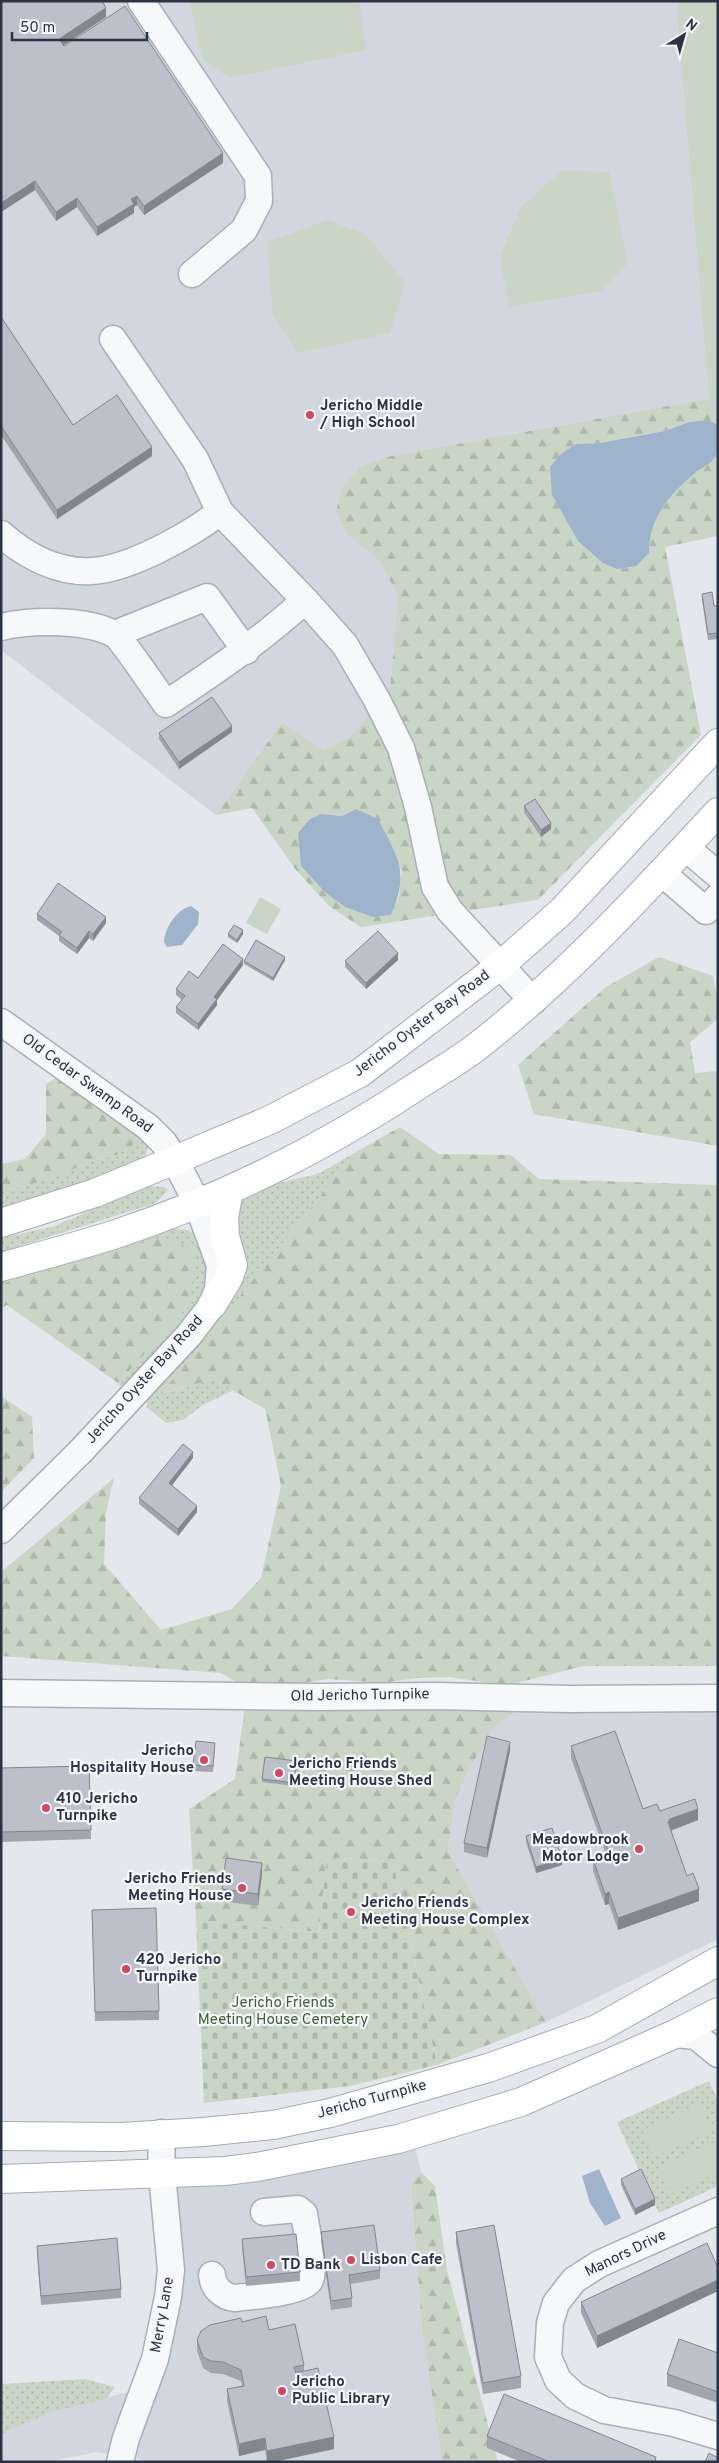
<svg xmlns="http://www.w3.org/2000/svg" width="719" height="2463" font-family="Overpass,sans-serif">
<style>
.built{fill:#d2d6de}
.green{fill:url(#green-dots)}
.forest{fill:url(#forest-firs);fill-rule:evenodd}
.cemetery{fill:url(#cemetery-stones)}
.pitch{fill:#c9d6c5}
.water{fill:#9fb4cc}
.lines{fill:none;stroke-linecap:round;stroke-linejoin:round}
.minor-casing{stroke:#a9aeb7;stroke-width:29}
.major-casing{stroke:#a3abb8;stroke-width:30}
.minor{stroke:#f7f8fa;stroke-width:26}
.major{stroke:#fff;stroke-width:28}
.wall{fill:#a1a5ae}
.shaded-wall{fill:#83868d}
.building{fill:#bbc0ca;stroke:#83868d}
.poi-dot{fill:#d1495b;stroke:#f4f6f9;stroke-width:2}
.labels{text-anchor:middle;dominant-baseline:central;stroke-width:4.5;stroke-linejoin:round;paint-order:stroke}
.poi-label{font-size:15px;font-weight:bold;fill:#2b3445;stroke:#f4f6f9;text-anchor:start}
.street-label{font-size:15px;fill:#2b3445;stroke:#f4f6f9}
.park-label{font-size:15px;fill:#3f6138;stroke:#f4f6f9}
</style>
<defs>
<pattern id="green-dots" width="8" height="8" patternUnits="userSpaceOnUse" patternTransform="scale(1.25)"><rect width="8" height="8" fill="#c9d6c5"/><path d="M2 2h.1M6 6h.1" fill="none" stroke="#adb8ab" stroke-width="1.8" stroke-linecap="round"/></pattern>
<pattern id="forest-firs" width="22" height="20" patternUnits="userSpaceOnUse" patternTransform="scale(1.25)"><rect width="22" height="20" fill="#c9d6c5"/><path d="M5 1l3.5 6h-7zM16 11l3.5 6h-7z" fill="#adb8ab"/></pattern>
<pattern id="cemetery-stones" width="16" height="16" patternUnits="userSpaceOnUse" patternTransform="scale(1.25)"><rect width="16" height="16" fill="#c9d6c5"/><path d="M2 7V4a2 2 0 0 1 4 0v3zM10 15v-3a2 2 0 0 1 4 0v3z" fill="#adb8ab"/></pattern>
</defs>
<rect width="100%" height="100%" fill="#e4e7ec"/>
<path class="built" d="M1,1H676L709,399L386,457L348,535L379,559L398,595L390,689L350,737L324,752L282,722L216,815L1,650Z
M718,1699V1939L546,2022L448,1853L455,1800L483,1736L486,1712Z
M414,2143L421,2172L411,2184L422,2329L442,2462H157L97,2452L46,2462H1V2424L132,2391L166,2281L156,2189Z"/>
<path class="green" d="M143,1133L149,1142C147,1156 144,1161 134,1170L1,1209V1192L53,1178L92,1161L117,1155Z
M356,1152L163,1393L214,1379L234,1390L203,1405L183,1420L166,1423L147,1407L146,1398L215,1317L231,1222L241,1201L278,1183L318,1174Z
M147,1186L164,1187L168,1190L156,1203L1,1252V1238L55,1226Z
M171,1228L188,1230L205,1243L213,1263L203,1301L123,1390L118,1383L190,1304L1,1285V1275Z
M709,2081L718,2101V2186L659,2213L617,2122Z
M85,2379L115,2387L106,2399L51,2412L1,2434V2384Z"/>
<path class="forest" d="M718,397V425L708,420L689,422L665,431L600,443L576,444L552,495L578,541L649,553C649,519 670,493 696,472C705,465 714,461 718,450V536L665,547L701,735L538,900L361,927L330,907L296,870L252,808L216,815L282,722L324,751L350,737L390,689L398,595L379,560L348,535L336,511L342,488L360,467L386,457ZM321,814L342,816L402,870L399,896L391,915L310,819Z
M659,957L713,976L718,1001V1019L690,1042L695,1073L718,1071V1146L534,1114L518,1065L606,987Z
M61,1075L143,1133L131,1147L117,1155L92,1161L53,1178L1,1192V1164L25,1159L46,1134V1084Z
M400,1127L439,1154L511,1155L539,1179L718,1185V1666H583L513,1684H496L450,1677L417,1678L388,1682L506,1707L513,1713L493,1728L469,1769L455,1800L448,1852L546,2022L437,2065L393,1862L327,1857L319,1932L196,1921L189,1809L235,1779L245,1706L359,1691L371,1682L329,1679L286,1685L239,1683L220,1673L1,1656V1572L114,1478L106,1512L104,1564L161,1630L232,1609L261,1578L281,1486L265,1409L214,1379L162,1393L356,1152Z
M161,1238L196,1250L190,1304L118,1383L7,1305L1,1308V1284Z
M1,1396L32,1417L34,1458L1,1492Z
M421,2172L435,2186L447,2270L498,2462H442L422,2329L411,2184Z"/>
<path class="cemetery" d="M327,1857L393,1862L437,2065L350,2086L204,2103L196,1921L319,1932Z"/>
<path class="pitch" d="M189,1H359L366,50L229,78L203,60Z
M676,1H718V397L709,399Z
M563,170L609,172L628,263L601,291L509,307L500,256L521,207Z
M328,220L365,234L405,282L390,333L298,353L273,316L267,242Z
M260,897L281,909L267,934L246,923Z
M700,2104L712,2131L654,2157L642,2130Z
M717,2141L718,2173L670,2194L658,2167Z"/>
<path class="water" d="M708,420L718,425C718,435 719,447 716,456C712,463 701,468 695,473C669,495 649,518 649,553L636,566L617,569L603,563L578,541L552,495L550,467L561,454L576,444L600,443L665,431L689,422Z
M356,809L378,819C398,858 410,871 391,915L373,917L345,907L325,892L301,866L298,833L310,819L321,814L342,816Z
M191,906L199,912L198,924L182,945L167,947L164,942C165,928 176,910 191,906Z
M599,2169L621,2218L605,2226L590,2203L582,2176Z"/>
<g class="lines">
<g class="minor-casing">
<path id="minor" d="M141,1L258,176L259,201L244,230L192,274
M113,339L195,459L220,512L305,600L345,645L377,700L401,748L418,807L435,887L450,911L533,1001
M1,534C26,556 58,573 92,571C130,569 190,535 220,512
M1,627C31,620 86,619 114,634C121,638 158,693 166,704C215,671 262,640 305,600
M115,634L207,597L246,651
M685,847L718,875
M662,873L706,911L718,897
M1,1022L148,1127L164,1143L175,1160L197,1203L210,1238L220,1265L218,1289L212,1305L189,1335L80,1452L1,1530
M1,1693L317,1697L436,1696L569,1699L718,1698
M675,2034L696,2036L718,2054
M718,2211L599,2264L574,2280L556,2303L550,2323L548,2357L558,2380L575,2396L604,2410L674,2423L718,2436
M212,2275C213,2288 223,2297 235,2298C250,2296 303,2293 310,2280C316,2268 306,2229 304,2214L298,2209L264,2212
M120,2462L126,2438L155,2359L168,2297L171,2270L162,2174L161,2133"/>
</g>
<g class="major-casing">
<path id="major" d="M1,1223L95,1193L175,1160L270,1120L360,1073L501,965L562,911L718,743
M1,1267C37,1257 74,1247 110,1236C217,1201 320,1150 414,1088C435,1074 459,1061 479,1045C567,976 642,894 718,812
M212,1305L228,1279L233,1265L225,1236L224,1218L229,1190
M1,2136L121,2137L203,2132L273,2125L330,2113L488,2068L597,2029L718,1961
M1,2179L225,2171L257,2167L398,2139L521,2102L675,2034L718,2012"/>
</g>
<use href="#minor" class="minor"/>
<use href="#major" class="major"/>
</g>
<path class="wall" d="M1,1L106,17L64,45L223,163L144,215L137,205L134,207V213L97,236L77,207L56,221L35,190L1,212Z
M1,317L73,425L152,456L57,519L1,435Z
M702,594L714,606H718V639L708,640L702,600Z
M232,732L179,769L159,739V733Z
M524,806L551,829L541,837L524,812Z
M37,914L106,923L93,941L89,938L77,954L59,941V936L37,920Z
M228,934H243L237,943L228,937Z
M285,960L273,981L244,964V961Z
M398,960L366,989L345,967V961Z
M243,965L217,1000V1005L198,1030L176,1013V1007L182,1000L176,995V989L198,978Z
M193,1458L172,1485L197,1512L178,1536L139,1504V1498Z
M571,1746L643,1809L660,1811L698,1820L671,1830L687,1876L699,1901L618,1930L609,1904L605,1905L593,1871V1859L606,1854L571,1758Z
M215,1749L213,1772L193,1771V1765Z
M510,1751L487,1858L464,1852V1843Z
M296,1764L294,1786L262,1782V1779Z
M89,1766L91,1839L1,1842V1768Z
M526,1836L562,1865L536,1873L526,1842Z
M262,1874L258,1906L222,1901V1889Z
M92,1910L159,2011V2020L95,2021Z
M621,2179L655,2205L635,2215L621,2185Z
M321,2232L380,2270V2279L350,2284L352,2298V2307L331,2310L321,2241Z
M456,2232L521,2376V2388L483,2394L456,2243Z
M242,2239L300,2272V2281L246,2286L242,2248Z
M37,2246L121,2289V2298L41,2305L37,2255Z
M718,2268V2291L597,2348L581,2313V2302Z
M242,2322L269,2330L304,2365V2371L334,2449L273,2462H267L265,2450L239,2456L227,2401V2389L242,2386L241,2381L223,2374L211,2373L203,2368L197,2351V2340Z
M718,2353V2403L667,2386V2374Z
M487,2436L656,2462H521L487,2448Z"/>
<path class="shaded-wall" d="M106,8V17L59,48V39Z
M223,153V163L144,215V206Z
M35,181V190L1,212V203Z
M137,196V205L134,207V213L97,236V227Z
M77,198V207L56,221V212Z
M152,447V456L57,519V510Z
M232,726V732L179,769V762Z
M551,823V829L541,837V830Z
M106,917V923L93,941V934Z
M243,930V934L237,943V940Z
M89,931V938L77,954V948Z
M398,953V960L366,989V983Z
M285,957V960L273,981V978Z
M243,959V965L217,1000V1005L198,1030V1024L214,997Z
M193,1452V1458L169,1489V1483Z
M197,1506V1512L178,1536V1529Z
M510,1742V1751L487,1858V1848Z
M698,1809V1820L670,1831L668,1822L670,1819Z
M562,1859V1865L536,1873V1867Z
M262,1863V1874L258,1906V1894Z
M699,1889V1901L618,1930V1918Z
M609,1892V1904L605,1905V1894Z
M655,2199V2205L635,2215V2209Z
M718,2280V2291L597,2348V2336Z
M334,2437V2449L273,2462H267V2451Z
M265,2438V2450L239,2456V2444Z"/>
<path class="building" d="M1,1H102L106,8L59,39L64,46L125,6L223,153L144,206L137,196L131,199L134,204L97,227L77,198L56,212L35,181L1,203Z
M1,317L73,425L117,395L152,447L57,510L1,426Z
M712,592L714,606H718V633L708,634L702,594Z
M212,697L232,726L179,762L159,733Z
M535,799L551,823L541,830L524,806Z
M58,883L106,917L93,934L89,931L77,948L59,935L62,932L37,914Z
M234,925L243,930L237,940L228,934Z
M378,931L398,953L366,983L345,961Z
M256,940L285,957L273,978L244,961Z
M223,944L243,959L214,997L217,999L198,1024L176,1007L185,996L176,989L189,971L198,978Z
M183,1444L193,1452L169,1483L197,1506L178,1529L139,1498Z
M615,1731L643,1809L657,1804L660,1811L695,1799L698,1809L670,1819L668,1822L687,1876L693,1873L699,1889L618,1918L609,1892L605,1894L593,1859L609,1853L571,1746Z
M487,1736L510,1742L487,1848L464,1843Z
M196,1741L215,1743L213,1766L193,1765Z
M265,1757L296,1761L294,1783L262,1779Z
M89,1766L91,1830L1,1832V1768Z
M552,1828L562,1859L536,1867L526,1836Z
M226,1858L262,1863L258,1894L222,1889Z
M156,1908L159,2011L95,2012L92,1910Z
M641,2169L655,2199L635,2209L621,2179Z
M374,2225L380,2270L349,2275L352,2298L331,2301L321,2232Z
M494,2225L521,2376L483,2383L456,2232Z
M296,2234L300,2272L246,2277L242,2239Z
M117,2238L121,2289L41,2296L37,2246Z
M707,2243L718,2268V2280L597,2336L581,2302Z
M266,2316L269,2330L295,2324L304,2365L294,2367L296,2373L318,2368L334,2437L267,2451L265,2438L239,2444L227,2389L244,2386L241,2370L223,2362L211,2361L203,2357L197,2340L201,2331L210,2325L241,2318L242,2322Z
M679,2339L718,2353V2392L667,2374Z
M504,2394L656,2457L655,2462H550L487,2436Z
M709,2453L718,2458V2462H705Z"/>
<g class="poi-dot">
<circle cx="310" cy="415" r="5"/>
<circle cx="204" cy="1760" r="5"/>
<circle cx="279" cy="1773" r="5"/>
<circle cx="46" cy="1808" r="5"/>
<circle cx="639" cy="1849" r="5"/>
<circle cx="242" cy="1888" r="5"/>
<circle cx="351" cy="1912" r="5"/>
<circle cx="126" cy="1969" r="5"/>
<circle cx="351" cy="2260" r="5"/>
<circle cx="271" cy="2265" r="5"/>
<circle cx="282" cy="2391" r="5"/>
</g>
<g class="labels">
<g class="poi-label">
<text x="320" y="406">Jericho Middle<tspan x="320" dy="17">/ High School</tspan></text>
<text x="194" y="1751" text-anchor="end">Jericho<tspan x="194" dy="17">Hospitality House</tspan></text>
<text x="289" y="1764">Jericho Friends<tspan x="289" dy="17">Meeting House Shed</tspan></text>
<text x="56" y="1799">410 Jericho<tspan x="56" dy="17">Turnpike</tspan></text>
<text x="629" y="1840" text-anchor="end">Meadowbrook<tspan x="629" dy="17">Motor Lodge</tspan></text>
<text x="232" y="1879" text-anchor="end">Jericho Friends<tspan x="232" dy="17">Meeting House</tspan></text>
<text x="361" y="1903">Jericho Friends<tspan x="361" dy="17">Meeting House Complex</tspan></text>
<text x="136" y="1960">420 Jericho<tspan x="136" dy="17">Turnpike</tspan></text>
<text x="361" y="2260">Lisbon Cafe</text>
<text x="281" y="2265">TD Bank</text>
<text x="292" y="2382">Jericho<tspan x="292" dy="17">Public Library</tspan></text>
</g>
<g class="street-label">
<text transform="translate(422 1024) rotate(-37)">Jericho Oyster Bay Road</text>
<text transform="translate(87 1084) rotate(36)">Old Cedar Swamp Road</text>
<text transform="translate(145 1380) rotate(-48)">Jericho Oyster Bay Road</text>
<text transform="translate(360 1696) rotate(-1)">Old Jericho Turnpike</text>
<text transform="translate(372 2100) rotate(-15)">Jericho Turnpike</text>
<text transform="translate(626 2254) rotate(-26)">Manors Drive</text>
<text transform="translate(163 2315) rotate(-80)">Merry Lane</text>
</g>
<g class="park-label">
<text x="283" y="2003">Jericho Friends<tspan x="283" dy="17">Meeting House Cemetery</tspan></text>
</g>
</g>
<rect width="719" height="2463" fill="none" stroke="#2b3445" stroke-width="5"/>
<g transform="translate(684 35) rotate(37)" stroke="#f4f6f9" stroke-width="4" paint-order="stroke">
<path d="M0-4L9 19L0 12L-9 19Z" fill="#2b3445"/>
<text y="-8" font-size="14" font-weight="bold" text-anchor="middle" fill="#2b3445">N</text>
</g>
<path d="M12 32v8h135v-8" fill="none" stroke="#2b3445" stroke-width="2.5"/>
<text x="20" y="32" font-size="15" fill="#2b3445" stroke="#f4f6f9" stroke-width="4" paint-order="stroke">50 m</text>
</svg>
